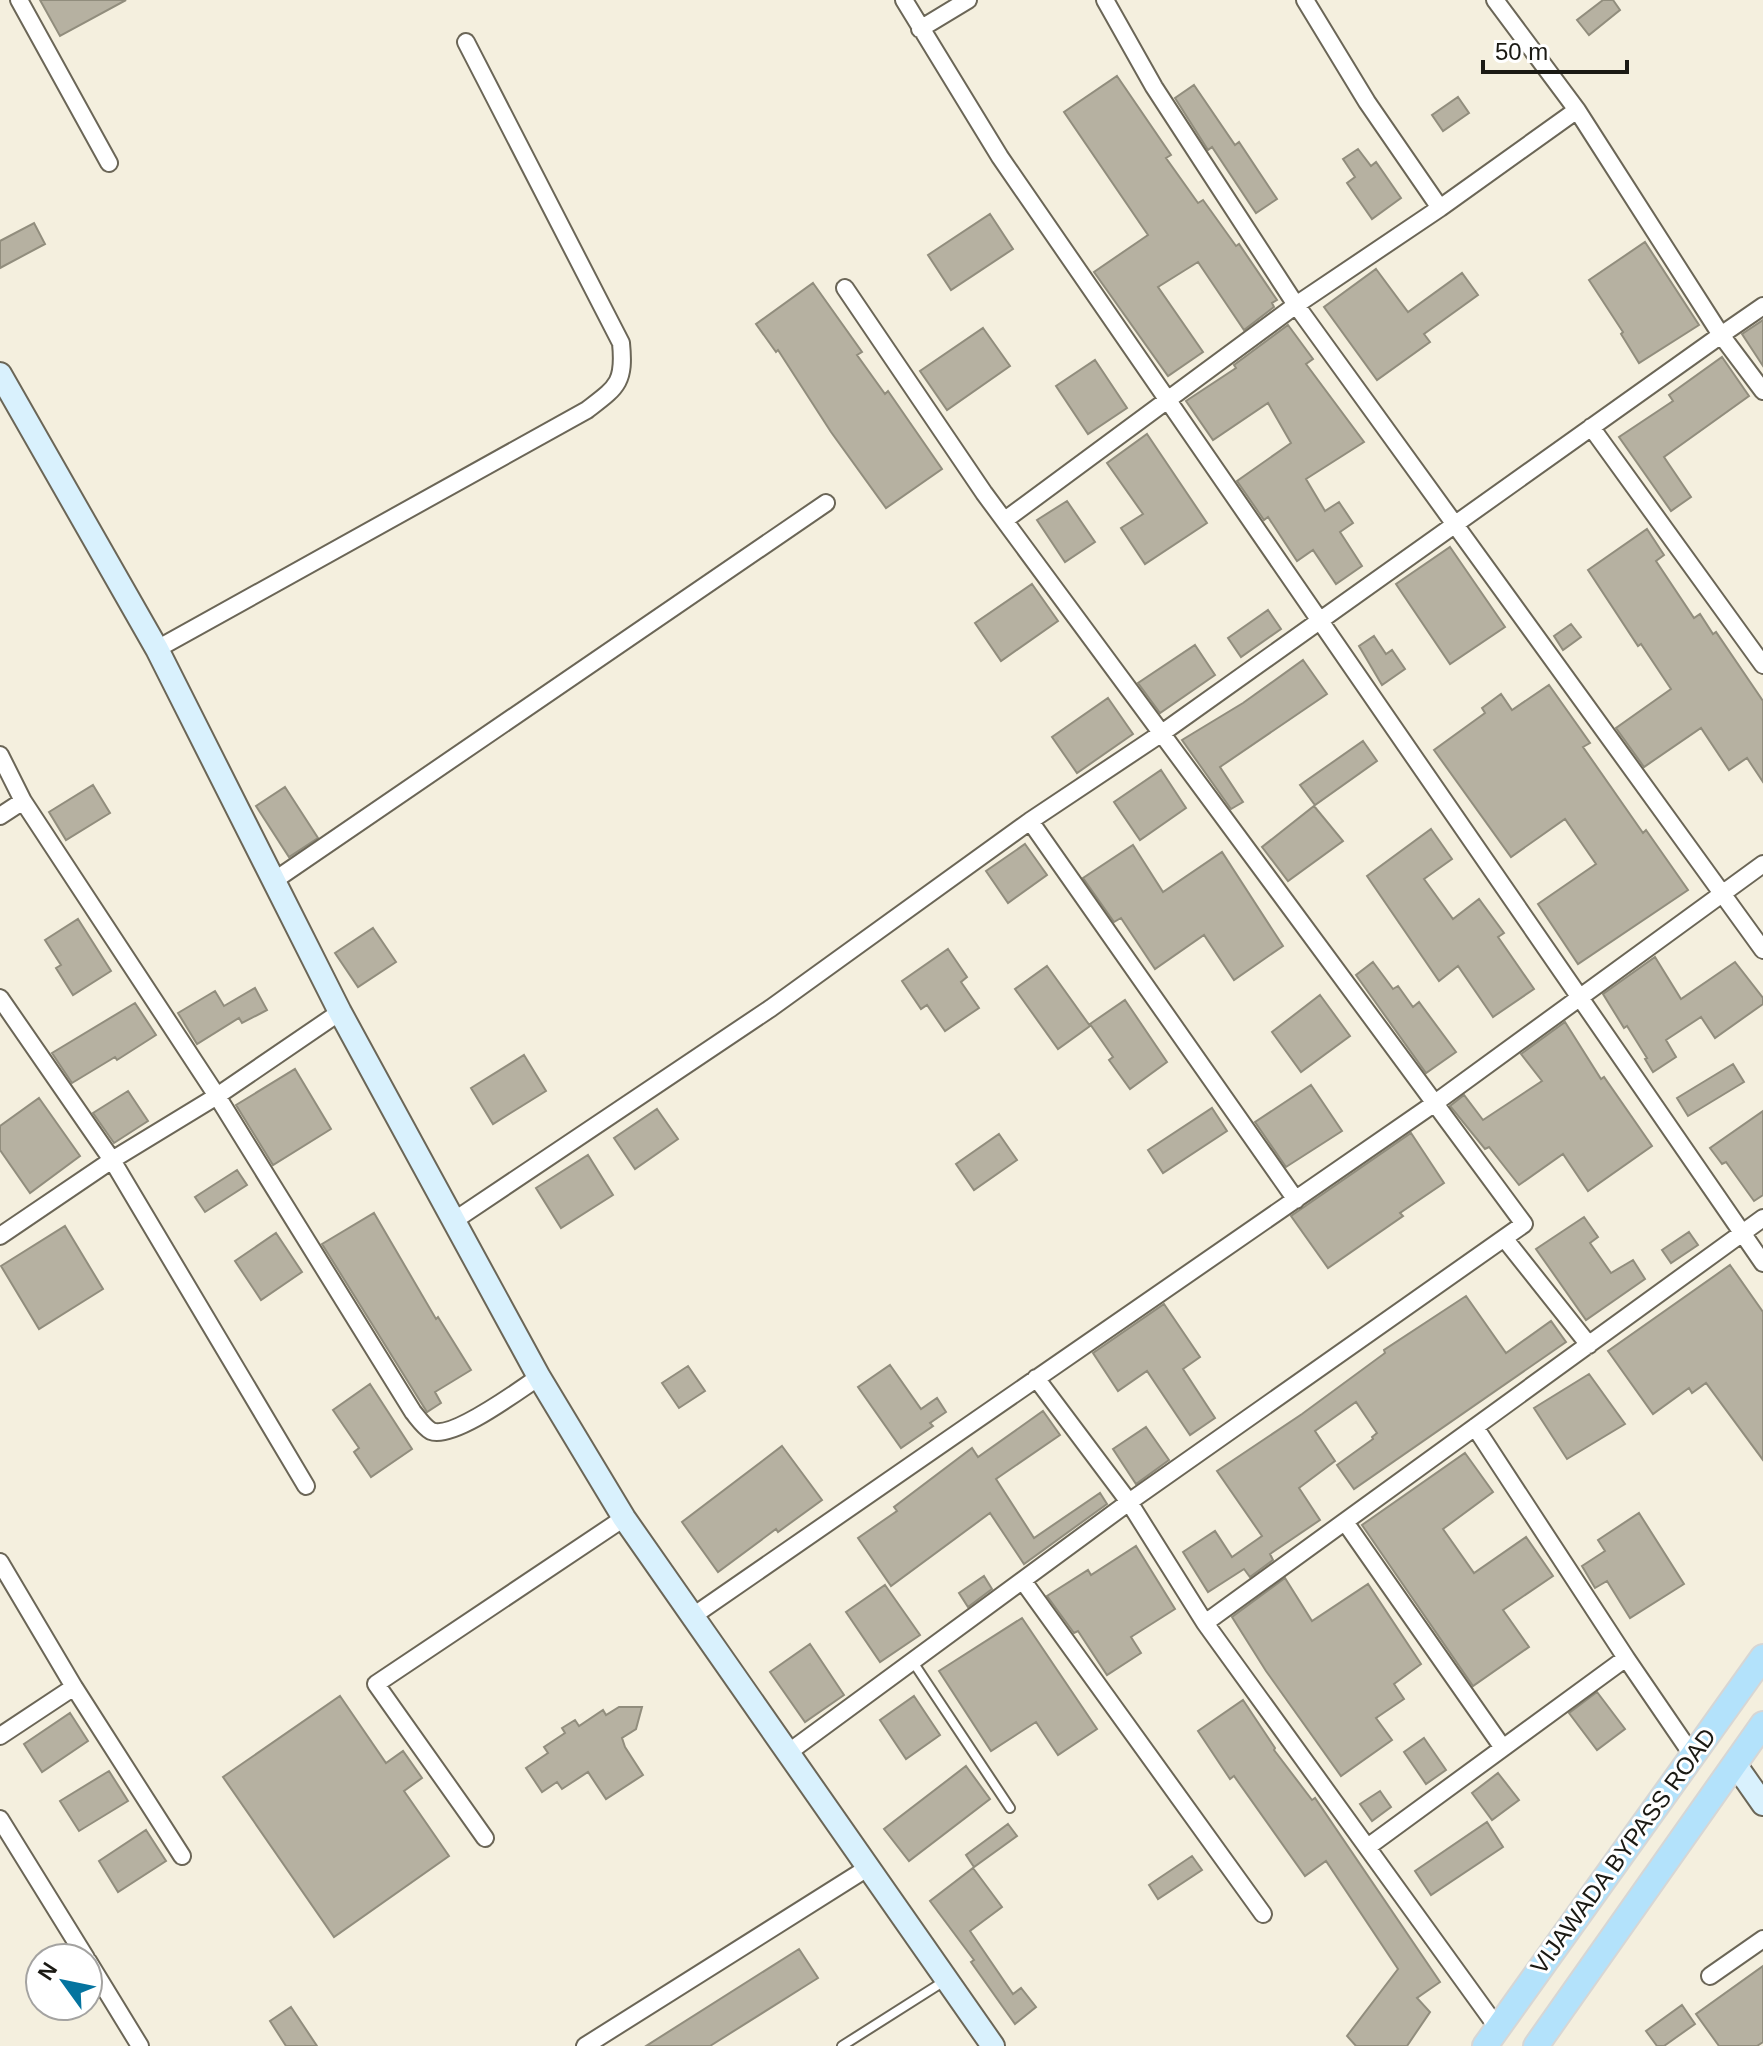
<svg xmlns="http://www.w3.org/2000/svg" width="1763" height="2046" font-family="Helvetica,sans-serif">
<style>
.building{fill:#b6b1a1;stroke:#918d7d;stroke-width:2}
.lines{fill:none;stroke-linecap:round;stroke-linejoin:round}
.lane-casing{stroke:#6b6657;stroke-width:12}
.street-casing{stroke:#6b6657;stroke-width:20}
.secondary-casing{stroke:#6b6657;stroke-width:26}
.primary-casing{stroke:#d6d6d5;stroke-width:28}
.lane{stroke:#fff;stroke-width:8}
.street{stroke:#fff;stroke-width:16}
.secondary{stroke:#d9f1fd;stroke-width:22}
.primary{stroke:#b3e2fb;stroke-width:24}
.labels{text-anchor:middle;dominant-baseline:central;stroke-width:6;stroke-linejoin:round;paint-order:stroke}
.street-label{font-size:24px;fill:#1b1a14;stroke:#fff}
</style>
<rect width="100%" height="100%" fill="#f4efde"/>
<path class="building" d="M40,0H126L60,36Z
M1603,0H1613L1620,10L1589,35L1577,20Z
M1117,76L1171,155L1166,158L1198,203L1203,200L1236,246L1239,244L1277,300L1272,303L1274,307L1244,330L1198,262L1158,287L1203,352L1168,376L1094,272L1148,235L1064,112Z
M1194,85L1235,145L1239,142L1277,199L1256,213L1212,147L1208,150L1175,98Z
M1458,97L1469,113L1443,131L1432,115Z
M1358,149L1371,166L1376,162L1401,198L1372,219L1347,183L1355,177L1343,159Z
M990,214L1013,249L951,290L928,255Z
M34,223L45,244L0,268V241Z
M1645,242L1699,325L1639,363L1621,334L1623,332L1589,280Z
M1376,269L1408,312L1462,273L1478,295L1424,334L1430,342L1377,380L1324,307Z
M813,283L862,352L857,355L885,394L888,391L942,469L886,508L831,432L778,350L776,352L756,324Z
M1763,320V366L1742,334Z
M1288,325L1313,359L1306,364L1364,442L1306,479L1325,511L1339,502L1353,523L1340,532L1362,566L1336,584L1313,550L1297,561L1268,517L1264,520L1237,481L1291,443L1268,403L1213,440L1186,401L1236,368L1234,365Z
M983,328L1010,366L947,410L920,371Z
M1722,357L1749,396L1664,457L1691,497L1671,511L1619,437L1673,401L1669,395Z
M1095,360L1127,408L1088,434L1056,386Z
M1147,434L1207,523L1145,564L1121,528L1143,514L1107,463Z
M1067,501L1095,542L1065,562L1037,520Z
M1647,529L1664,555L1656,561L1694,618L1700,614L1713,634L1716,632L1763,701V782L1747,758L1729,770L1701,728L1644,767L1616,728L1671,689L1641,644L1638,646L1588,570Z
M1450,547L1505,627L1450,664L1396,584Z
M1032,584L1058,621L1001,661L975,623Z
M1268,610L1281,629L1241,657L1228,638Z
M1571,624L1581,637L1563,650L1554,636Z
M1374,636L1386,654L1392,650L1405,669L1382,685L1359,646Z
M1195,645L1215,675L1160,713L1138,683Z
M1303,660L1327,694L1220,767L1243,802L1231,809L1182,740L1243,703Z
M1549,685L1590,743L1583,747L1643,833L1646,830L1688,890L1578,964L1538,904L1596,864L1565,819L1511,857L1434,750L1485,713L1482,708L1501,694L1512,710Z
M1108,698L1133,734L1077,773L1052,737Z
M1363,741L1377,761L1315,805L1300,785Z
M1161,770L1186,808L1140,840L1114,802Z
M93,785L110,813L66,840L49,812Z
M285,787L318,838L289,857L256,806Z
M1314,806L1343,841L1288,881L1262,847Z
M1431,829L1452,859L1424,879L1453,919L1479,899L1504,933L1498,937L1534,989L1493,1017L1458,966L1439,981L1367,876Z
M1025,844L1047,875L1008,903L986,871Z
M1133,845L1163,892L1222,852L1283,946L1234,980L1204,935L1155,969L1121,918L1114,922L1083,878Z
M78,919L111,971L73,995L56,968L61,965L45,940Z
M373,928L396,962L358,987L335,953Z
M948,949L967,977L961,982L979,1008L945,1031L927,1005L921,1009L902,981Z
M1655,957L1681,999L1735,962L1763,998V1004L1715,1038L1701,1017L1666,1040L1676,1057L1653,1072L1645,1059L1647,1058L1627,1026L1624,1028L1603,994Z
M1373,962L1393,989L1398,986L1413,1007L1419,1002L1456,1052L1426,1073L1356,975Z
M1047,966L1090,1026L1058,1049L1015,989Z
M255,988L267,1010L242,1023L239,1018L197,1044L178,1013L215,991L224,1006Z
M1320,995L1350,1036L1301,1072L1272,1032Z
M1125,1000L1167,1062L1130,1089L1109,1060L1113,1057L1090,1024Z
M135,1003L156,1035L117,1060L115,1057L72,1083L52,1053Z
M1565,1022L1601,1079L1604,1077L1652,1146L1588,1191L1563,1154L1519,1185L1489,1147L1485,1149L1450,1106L1464,1095L1483,1120L1542,1081L1521,1054Z
M524,1055L546,1091L493,1124L471,1088Z
M1733,1064L1744,1082L1688,1116L1677,1098Z
M295,1069L331,1129L273,1165L236,1105Z
M1311,1085L1342,1131L1286,1167L1255,1122Z
M128,1091L148,1121L114,1143L93,1113Z
M39,1098L80,1156L30,1193L0,1150V1126Z
M1212,1108L1227,1131L1163,1173L1148,1150Z
M657,1109L678,1139L635,1169L614,1138Z
M1763,1111V1195L1754,1201L1726,1162L1722,1164L1710,1148Z
M1411,1133L1444,1183L1400,1213L1403,1216L1328,1268L1291,1216Z
M999,1134L1017,1160L974,1190L956,1164Z
M588,1155L613,1195L561,1228L536,1188Z
M237,1170L247,1185L205,1212L195,1197Z
M374,1213L436,1319L438,1317L471,1370L435,1392L441,1403L427,1412L322,1244Z
M1584,1217L1598,1237L1590,1243L1611,1273L1633,1260L1645,1279L1586,1320L1536,1249Z
M65,1226L103,1289L39,1329L1,1266Z
M1689,1232L1698,1245L1671,1263L1662,1250Z
M276,1233L302,1272L261,1300L235,1261Z
M1730,1265L1763,1312V1460L1706,1383L1692,1393L1689,1388L1653,1414L1608,1351Z
M1466,1296L1506,1353L1551,1321L1566,1342L1354,1489L1337,1465L1373,1439L1372,1437L1377,1433L1356,1402L1315,1431L1335,1461L1299,1488L1320,1520L1270,1554L1273,1560L1250,1577L1244,1569L1208,1592L1183,1552L1215,1531L1232,1557L1262,1536L1217,1471L1302,1414L1385,1353L1384,1350Z
M1164,1304L1200,1357L1183,1369L1215,1418L1190,1435L1147,1371L1118,1391L1093,1353Z
M890,1365L921,1409L937,1398L946,1412L930,1423L933,1426L901,1448L858,1387Z
M688,1366L705,1391L679,1408L662,1383Z
M1589,1374L1625,1424L1567,1459L1534,1408Z
M370,1384L412,1449L371,1477L354,1452L359,1448L333,1410Z
M1043,1411L1060,1435L996,1479L1034,1538L1100,1493L1107,1504L1024,1564L990,1513L891,1586L858,1538L897,1511L894,1507L972,1448L978,1457Z
M1146,1427L1169,1460L1136,1484L1113,1449Z
M782,1446L822,1500L778,1532L776,1529L718,1572L682,1522Z
M1465,1453L1493,1492L1443,1529L1474,1573L1526,1537L1553,1576L1503,1610L1529,1647L1473,1686L1362,1525Z
M1639,1513L1684,1584L1630,1618L1607,1581L1595,1588L1582,1566L1605,1551L1598,1540Z
M1136,1546L1175,1609L1131,1637L1141,1653L1107,1675L1078,1631L1074,1633L1047,1596L1088,1570L1091,1575Z
M984,1576L992,1589L968,1607L959,1593Z
M1285,1578L1312,1621L1368,1584L1421,1664L1394,1684L1404,1699L1376,1718L1392,1740L1341,1776L1266,1671L1232,1617Z
M885,1585L920,1635L880,1662L846,1612Z
M1022,1618L1097,1729L1058,1755L1036,1722L991,1751L939,1671Z
M810,1644L844,1695L805,1722L770,1672Z
M1597,1692L1625,1729L1597,1750L1569,1713Z
M340,1696L386,1763L403,1751L422,1778L404,1791L449,1856L334,1937L223,1777Z
M914,1696L940,1735L906,1759L880,1720Z
M1243,1700L1275,1748L1274,1750L1312,1800L1315,1798L1440,1982L1417,1998L1430,2012L1407,2046H1356L1347,2036L1398,1969L1326,1861L1305,1876L1234,1776L1230,1779L1198,1731Z
M619,1707H642L636,1729L622,1738L625,1747L643,1775L606,1799L588,1772L562,1789L557,1782L542,1792L526,1768L548,1753L544,1747L565,1733L562,1728L575,1720L579,1726L603,1710L606,1715Z
M70,1713L88,1741L42,1772L24,1744Z
M1424,1738L1446,1770L1426,1784L1404,1752Z
M966,1766L990,1799L909,1861L884,1829Z
M109,1771L128,1801L79,1831L60,1801Z
M1498,1773L1519,1800L1492,1820L1472,1793Z
M1380,1791L1391,1807L1372,1821L1360,1804Z
M1487,1822L1503,1847L1431,1895L1415,1871Z
M1008,1824L1017,1836L974,1867L966,1855Z
M146,1830L166,1861L118,1892L99,1861Z
M1192,1856L1202,1870L1158,1899L1149,1885Z
M973,1868L1002,1907L970,1931L1013,1994L1021,1988L1036,2007L1015,2024L971,1962L974,1960L930,1901Z
M799,1949L818,1978L810,1983L710,2046H646Z
M1763,1966V2042L1757,2046H1719L1696,2014Z
M1682,2005L1695,2024L1664,2046H1657L1646,2031Z
M291,2007L317,2046H286L270,2021Z"/>
<g class="lines">
<g class="lane-casing">
<path id="lane" d="M913,1662L1010,1808
M842,2046L946,1980"/>
</g>
<g class="street-casing">
<path id="street" d="M19,0L109,163
M904,0L1000,157L1763,1263
M1105,0L1154,87L1296,305L1763,950
M1305,0L1367,102L1440,208
M920,29L968,0
M1577,110L1721,335L1763,306
M1591,427L1763,665
M1005,520L1296,305L1440,208L1577,110L1495,0
M157,649L587,410C617,387 625,383 621,343L466,42
M0,755L23,801L0,816
M23,801L217,1096L413,1412C418,1418 424,1427 431,1431C453,1440 519,1390 539,1377
M275,880L826,503
M0,998L112,1160L306,1486
M1296,1200L1030,821L1162,733L1721,335L1763,391
M455,1220L771,1008L1030,821
M0,1236L112,1160L217,1096L340,1012
M1504,1238L1589,1345
M1036,1378L1129,1502L1205,1623L1497,2027
M1475,1427L1626,1658
M1345,1522L1503,1748
M0,1562L74,1687L182,1856
M1023,1581L1263,1914
M693,1616L1435,1103L1763,864
M1205,1623L1763,1218
M0,1736L74,1687
M789,1752L1129,1502L1524,1224L984,493L845,288
M0,1819L86,1958
M485,1838L376,1684L624,1518
M1369,1846L1626,1658L1693,1756
M88,1961L140,2046
M1710,1976L1763,1939
M585,2046L869,1867"/>
</g>
<g class="secondary-casing">
<path id="secondary" d="M0,374L157,649L340,1012L539,1377L624,1518L993,2046
M1735,1764L1763,1804"/>
</g>
<g class="primary-casing">
<path id="primary" d="M1485,2046L1763,1657
M1536,2046L1763,1724"/>
</g>
<use href="#lane" class="lane"/>
<use href="#street" class="street"/>
<use href="#secondary" class="secondary"/>
<use href="#primary" class="primary"/>
</g>
<g class="labels">
<g class="street-label">
<text transform="translate(1623 1851) rotate(-54)">VIJAWADA BYPASS ROAD</text>
</g>
</g>
<g transform="translate(64 1982) rotate(303)"><circle r="38" fill="#ffffff" stroke="#a4a3a1" stroke-width="2"/>
<path d="M0-6L14 30L0 20L-14 30Z" fill="#05749f"/>
<text y="-12" font-size="22" font-weight="bold" text-anchor="middle" fill="#1b1a14">N</text>
</g>
<path d="M1483 60v12h144v-12" fill="none" stroke="#1b1a14" stroke-width="4"/>
<text x="1495" y="60" font-size="24" fill="#1b1a14" stroke="#ffffff" stroke-width="6" paint-order="stroke">50 m</text>
</svg>
